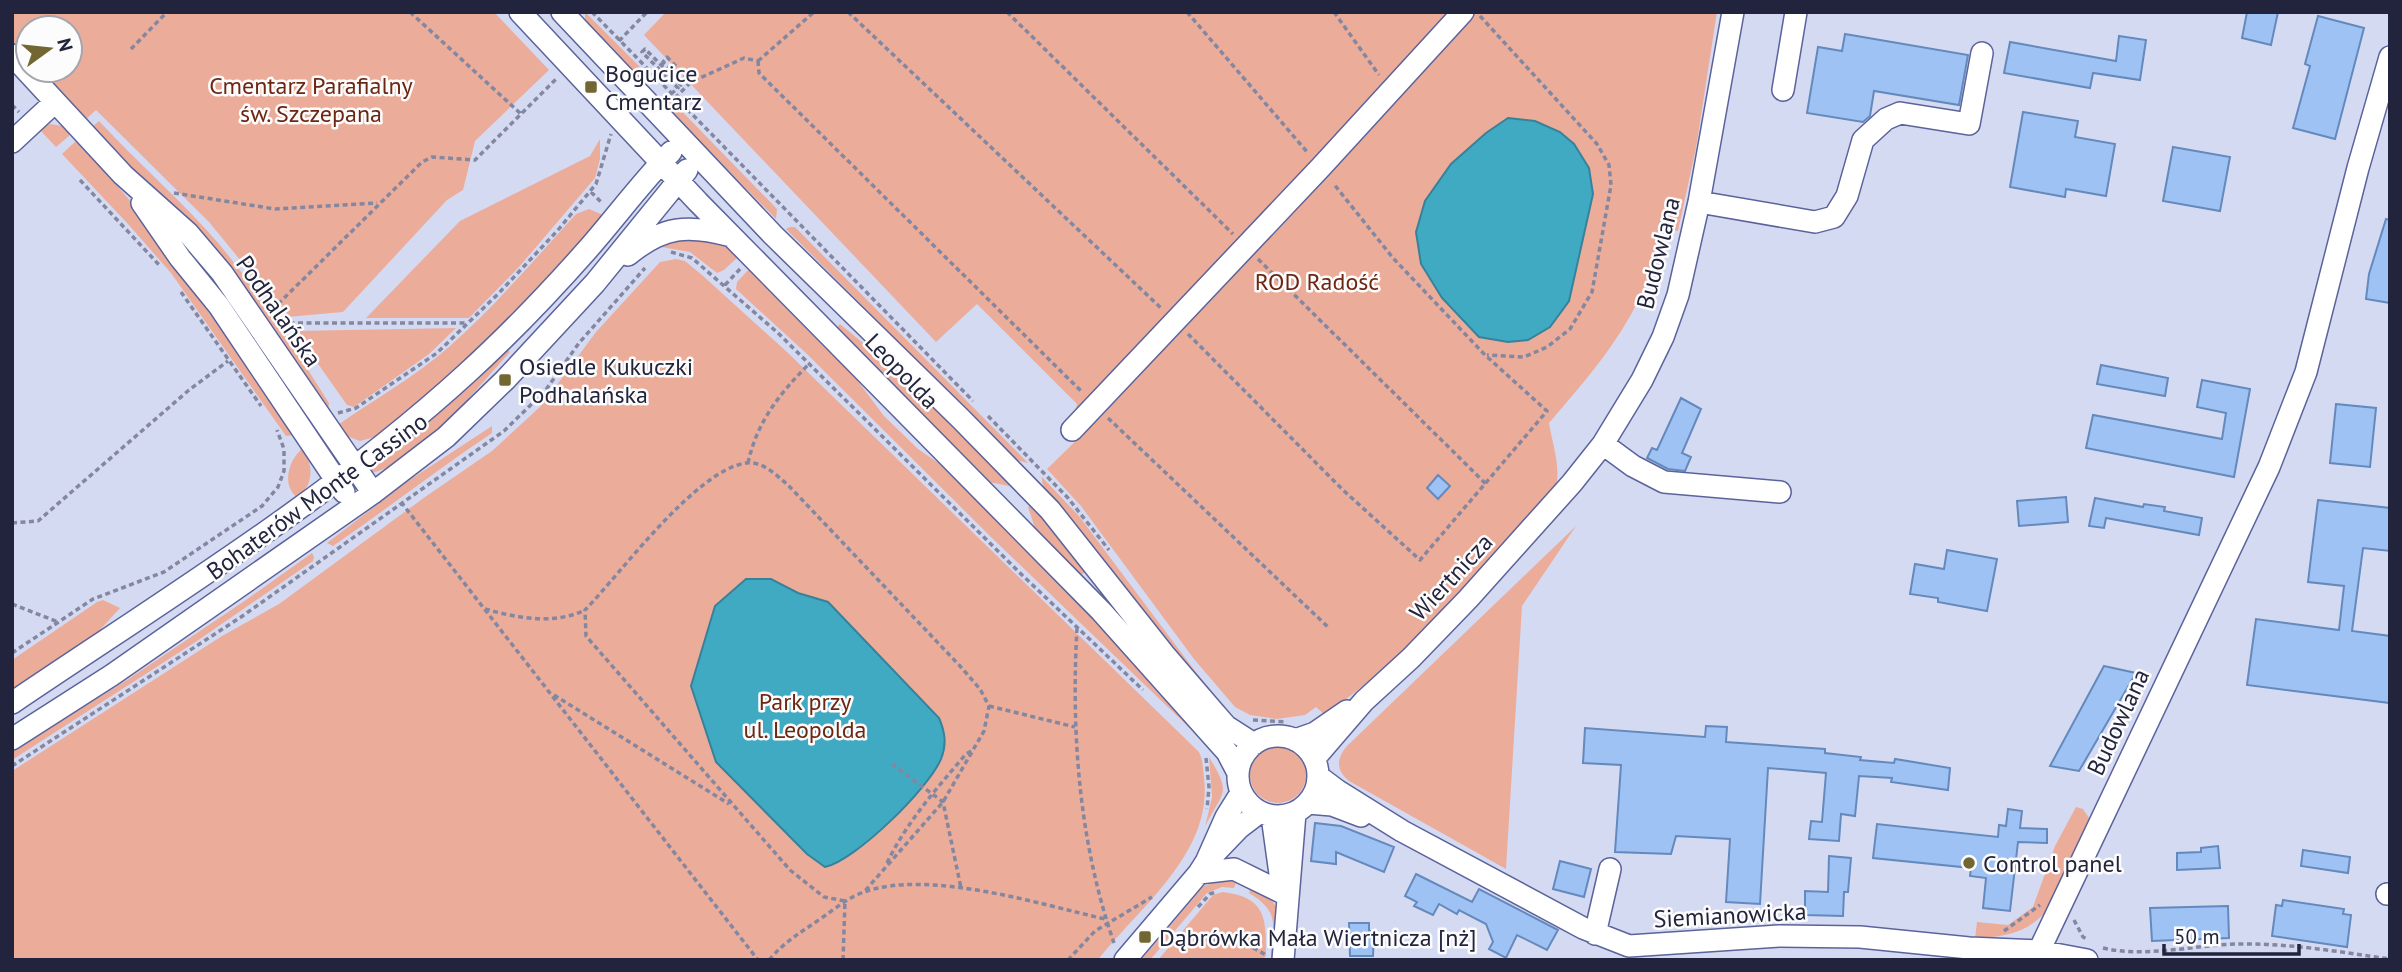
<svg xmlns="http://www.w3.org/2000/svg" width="2402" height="972" font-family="'PT Sans',sans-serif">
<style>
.green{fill:#ecac9a}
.water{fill:#41aac3;stroke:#37829a;stroke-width:2}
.building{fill:#9ec2f4;stroke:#6489bc;stroke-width:2}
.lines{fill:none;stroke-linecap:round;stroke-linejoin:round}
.minor-casing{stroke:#5b639b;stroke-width:24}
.path{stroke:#8387a0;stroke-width:3.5;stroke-dasharray:5 3.5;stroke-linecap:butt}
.minor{stroke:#fff;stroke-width:21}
.poi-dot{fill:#726633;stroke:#fcfcfc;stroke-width:2.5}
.labels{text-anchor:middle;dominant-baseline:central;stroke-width:5;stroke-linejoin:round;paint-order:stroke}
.poi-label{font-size:24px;fill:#21243c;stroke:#fcfcfc;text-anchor:start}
.park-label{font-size:24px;fill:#6c2612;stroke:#fcfcfc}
.street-label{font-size:24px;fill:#21243c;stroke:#fcfcfc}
</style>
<rect width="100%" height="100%" fill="#d5daf3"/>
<path class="green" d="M12,12H494L549,70L475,141L463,190L447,200L343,312L287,317L278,312L250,272L209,222L96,110L85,120L39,70H70V28H28V58L12,41Z
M585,12L647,74V86L585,23Z
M666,12H1717L1696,148L1678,231L1659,228C1655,246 1653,269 1645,286C1623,338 1586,380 1549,423C1552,442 1561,467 1556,487C1553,497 1533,515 1525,524C1465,593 1400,661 1325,715L1316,707L1305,715L1277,719L1250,715L1235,707L1194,659L1081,506L1047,469L1088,429L1074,415L1077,404L977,304L936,342L644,35Z
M663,96L668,97L777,209L776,219L657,98Z
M99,121C138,163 182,201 219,244C260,293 295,349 329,403L328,411L136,173L92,127Z
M50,124L62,126L69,131V136L56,147L39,129Z
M600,139V159L595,178L519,267L469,318H366L460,221L590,156Z
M77,140L133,204L294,435L286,436L171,273L128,224L62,154Z
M589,209L603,215L510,318L394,424L375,437L360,441L344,435L335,427C373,400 415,377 450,346C495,306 535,259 576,214Z
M790,227H795L1028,463L1016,460L786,229Z
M666,239C696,240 715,234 738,257L724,270L717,273L690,252L661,247L657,243Z
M676,259L685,261L702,275L787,352L1199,752C1203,760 1203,769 1204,778C1213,853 1140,906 1098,960H12V771L222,636L279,604L425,497L492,451L542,405L596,332L660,262Z
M750,268L848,368L884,416L918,449L950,471L1132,654L1203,733L1199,737L992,538L807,354L736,289L737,282Z
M840,324L914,385L1009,482V486L989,482L836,328Z
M456,328L429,354L354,407L347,405L295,331Z
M507,349L510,352C478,387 416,465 371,473L367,470Z
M492,426V433C438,469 387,509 333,546L327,543L408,481Z
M303,448C313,465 315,483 297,498C294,495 291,491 290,488C284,475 293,455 303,448Z
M1042,477L1079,516L1195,671L1226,709L1223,713C1170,652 1124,587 1075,523C1065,511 1040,493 1042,477Z
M1032,505L1049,523L1086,572L1081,575L1035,528L1028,507Z
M1576,526L1522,606L1506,869L1349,781C1336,770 1336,759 1347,746Z
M312,553L314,557L313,561L200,639L12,760L14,750L127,680L243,602Z
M103,600L120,608L98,632L12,691V660L97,602Z
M1250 775a28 28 0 1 1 56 0a28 28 0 1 1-56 0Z
M1209,757C1233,796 1222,791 1205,827L1212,797Z
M2076,807L2083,809L2089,818L2047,910C2027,934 2005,936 1975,939L1977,922L2008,925L2033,907L2055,846Z
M1225,879L1236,882L1234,888L1222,887L1207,893L1150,960H1141L1204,886Z
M1251,887L1271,899L1278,910L1275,960H1271C1272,926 1282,913 1249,893Z
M1222,892C1267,897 1266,919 1266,956L1263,959L1158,960L1213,895Z"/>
<path class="water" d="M1508,118L1535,121L1560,132L1574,144L1589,168L1593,194L1569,301L1550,327L1528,340L1508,342L1479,337L1442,298L1421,264L1416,232L1425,201L1451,164L1486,133Z
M746,579H771L798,593L828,602L939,718C945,732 947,744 941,759C929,788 855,861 825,867L807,854L716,762L691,686L715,606Z"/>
<path class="building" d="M2247,12H2278L2271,45L2242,38Z
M2318,16L2364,28L2335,139L2293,128L2310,66L2305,64Z
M1845,34L1968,55L1959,105L1874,91L1870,116L1863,122L1807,113L1818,47L1842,51Z
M2119,36L2146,40L2140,80L2093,73L2090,88L2004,73L2010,42L2116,61Z
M2023,112L2078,121L2075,137L2115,144L2106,196L2066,189L2065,197L2010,187Z
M2173,147L2230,157L2220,211L2163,201Z
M2386,219L2390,220V303L2366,299L2369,274Z
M2101,365L2168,378L2165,396L2097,384Z
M2202,380L2250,389L2234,477L2086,448L2093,415L2222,439L2226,413L2197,407Z
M1681,398L1701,409L1682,453L1691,457L1685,471L1668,469L1647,458L1652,448L1657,450Z
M2336,404L2376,408L2370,467L2330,463Z
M1438,475L1450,486L1438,499L1427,488Z
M2066,497L2068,522L2019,526L2017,501Z
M2095,498L2143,507L2144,504L2165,507L2164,511L2202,518L2199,535L2106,518L2104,528L2089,526Z
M2318,500L2390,508V551L2363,548L2352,631L2390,636V703L2247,685L2256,619L2339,630L2344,586L2308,582Z
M1947,550L1997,559L1987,611L1938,602V598L1910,594L1915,564L1944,569Z
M2104,666L2136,673L2079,771L2050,766Z
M1706,726L1727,727L1726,742L1825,749V753L1861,757L1860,760L1894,763L1895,759L1950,768L1948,790L1891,782L1892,778L1859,776L1855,816L1841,814L1839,841L1809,839L1811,821L1822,822L1826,773L1768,768L1760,904L1726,902L1730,839L1676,836L1671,854L1615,852L1621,765L1583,763L1585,728L1705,737Z
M2008,809L2022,811L2020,828L2047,829V843L2018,842L2010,911L1983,908L1986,878L1970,876L1971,868L1873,858L1877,824L1998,837L1999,825L2006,826Z
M1315,823L1341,826L1394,847L1384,872L1336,852V864L1311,861Z
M2218,846L2220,868L2177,870V853L2201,852V848Z
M2303,850L2350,857L2348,873L2301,866Z
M1829,856L1851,858L1848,892H1844L1843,916L1805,915V891L1828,892Z
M1560,861L1591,869L1584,897L1553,889Z
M1416,874L1472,902L1479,889L1558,930L1547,950L1517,935L1506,958L1489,949L1493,942L1486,924L1459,910L1457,914L1439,904L1433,915L1414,906L1417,902L1405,896Z
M2283,900L2344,909L2343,914L2351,915L2347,947L2272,936L2276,905L2282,906Z
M2228,906L2229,938L2152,941L2150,908Z
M1349,923H1369V931H1374L1373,956H1350Z"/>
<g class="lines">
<g class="minor-casing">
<path id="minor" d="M520,12L698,202L1101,611L1227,752L1238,773
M562,12L773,235L961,419L1050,510L1164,654L1213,711L1226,726L1254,744
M12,55L123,175L188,233L222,273L373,493
M1783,90L1796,12
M12,142L55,102
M1699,202L1815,222L1834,217L1847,196L1863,140L1886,119L1900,113L1969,124L1982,53
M142,203L180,258L219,306L344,492
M628,255C663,226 688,224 731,236
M1072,430L1321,167L1463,12
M1603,444L1633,466L1664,482L1780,492
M12,703C167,598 328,500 466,374C509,335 550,292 588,249C616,217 641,183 671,152
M1238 776a40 40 0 1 1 80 0a40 40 0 1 1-80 0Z
M12,739L112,675L373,493L446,437L505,380L595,283L687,170
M1295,740L1315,733L1347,711
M1314,759L1364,701L1411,658L1468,599L1572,483L1603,444L1642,380L1663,337L1678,295L1699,202L1733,12
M1318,776L1338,791L1402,831L1583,928L1629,946L1779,936L1860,937L1969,948L2039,951L2087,960
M1308,803L1332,805L1361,816
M1272,816L1281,881
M1215,853L1239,828L1260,812
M1199,873L1234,869L1283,893
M2387,894H2390
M1595,934L1610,869
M2039,951L2269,467L2306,372L2358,168L2390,57
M1125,960L1199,873L1206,862L1226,817L1241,793
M1283,960L1295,813"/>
</g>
<path class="path" d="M410,12L521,114
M592,12L973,401
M848,12L1162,309
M1007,12L1233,234
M1187,12L1308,153
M1334,12L1379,75
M1480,16L1597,144L1609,165L1611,185L1592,292L1570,329L1547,347L1524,357L1487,355
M619,41L647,12
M131,49L167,12
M758,61L759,73L1083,393
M758,61L814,12
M671,94L678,88L642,52L645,49L681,85L683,82L663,62L667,57L691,82
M675,98L691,82L744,58L758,61
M12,105L19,112
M80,180L161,267
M591,192L603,204
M174,193L275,209L377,203
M671,252L692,258L778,333L1020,573L1143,690
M1258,259L1486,484
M725,285L740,269
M181,292L261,406
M272,310L422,162L432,157L475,160L556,79
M281,323H467
M1188,334L1343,490L1420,560L1547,411L1485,355L1393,258L1333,183
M338,413L356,408L437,353L499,293L558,230L596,184L611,134
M988,416L1068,498L1109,550
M1108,418L1329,628
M748,463C757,421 781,392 810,363
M401,502L758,960
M12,523L38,521L189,390L228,361
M12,604L58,622
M485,609C517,618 554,625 585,610
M1077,628C1071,733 1079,842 1114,943
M12,653L93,599L164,572L262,506L278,487L284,471V449L277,430
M554,695L729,804
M989,706L1075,727
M1253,720L1287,722
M1206,758L1209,787L1207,809
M892,764L943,802L961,888
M12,766L241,617L504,431L545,391L579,343L645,268
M887,863C906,823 937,788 966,754L973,750
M1198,907L1210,894L1216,892
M2074,920L2083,937L2087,939
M2004,931L2040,905
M1170,940H1239L1266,955
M2103,948C2146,958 2194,945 2238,944C2289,943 2340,952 2390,959
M769,960C785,941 803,931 823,917C836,908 849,897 864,892C928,869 1039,904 1105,919
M843,960L845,901L824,897L790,870L586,636L585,610C622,572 696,470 746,463C763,461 776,475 788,485L960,666L980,689L989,706L984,731L943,802L864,892
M1068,960L1095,931L1152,897"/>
<use href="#minor" class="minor"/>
</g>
<g class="poi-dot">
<rect x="584" y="80" width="14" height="14" rx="3.5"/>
<rect x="498" y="373" width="14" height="14" rx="3.5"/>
<circle cx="1969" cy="863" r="7"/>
<rect x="1138" y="930" width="14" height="14" rx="3.5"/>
</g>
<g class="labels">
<g class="poi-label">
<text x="605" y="73">Bogucice<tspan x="605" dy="28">Cmentarz</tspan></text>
<text x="519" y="366">Osiedle Kukuczki<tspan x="519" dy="28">Podhalańska</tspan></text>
<text x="1983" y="863">Control panel</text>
<text x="1159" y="937">Dąbrówka Mała Wiertnicza [nż]</text>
</g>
<g class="park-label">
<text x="311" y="85">Cmentarz Parafialny<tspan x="311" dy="28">św. Szczepana</tspan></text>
<text x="1317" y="281">ROD Radość</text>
<text x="805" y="701">Park przy<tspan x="805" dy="28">ul. Leopolda</tspan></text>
</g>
<g class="street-label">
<text transform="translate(1658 253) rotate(-76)">Budowlana</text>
<text transform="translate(279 311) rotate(55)">Podhalańska</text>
<text transform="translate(902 371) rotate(46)">Leopolda</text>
<text transform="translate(317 496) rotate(-36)">Bohaterów Monte Cassino</text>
<text transform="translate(1451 577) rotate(-47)">Wiertnicza</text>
<text transform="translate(2118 722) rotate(-65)">Budowlana</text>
<text transform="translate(1730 915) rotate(-3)">Siemianowicka</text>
</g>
</g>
<rect width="2402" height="972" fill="none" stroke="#21243c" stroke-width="28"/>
<g transform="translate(49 49) rotate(75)"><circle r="33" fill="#fcfcfc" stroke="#a4a6af" stroke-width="2"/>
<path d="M0-5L12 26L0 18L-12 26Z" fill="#726633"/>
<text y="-10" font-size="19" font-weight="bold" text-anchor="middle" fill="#21243c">N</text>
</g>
<path d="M2164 944v10h135v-10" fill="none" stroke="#21243c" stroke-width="3.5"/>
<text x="2174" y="944" font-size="21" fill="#21243c" stroke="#fcfcfc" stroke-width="5" paint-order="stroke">50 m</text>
</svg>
